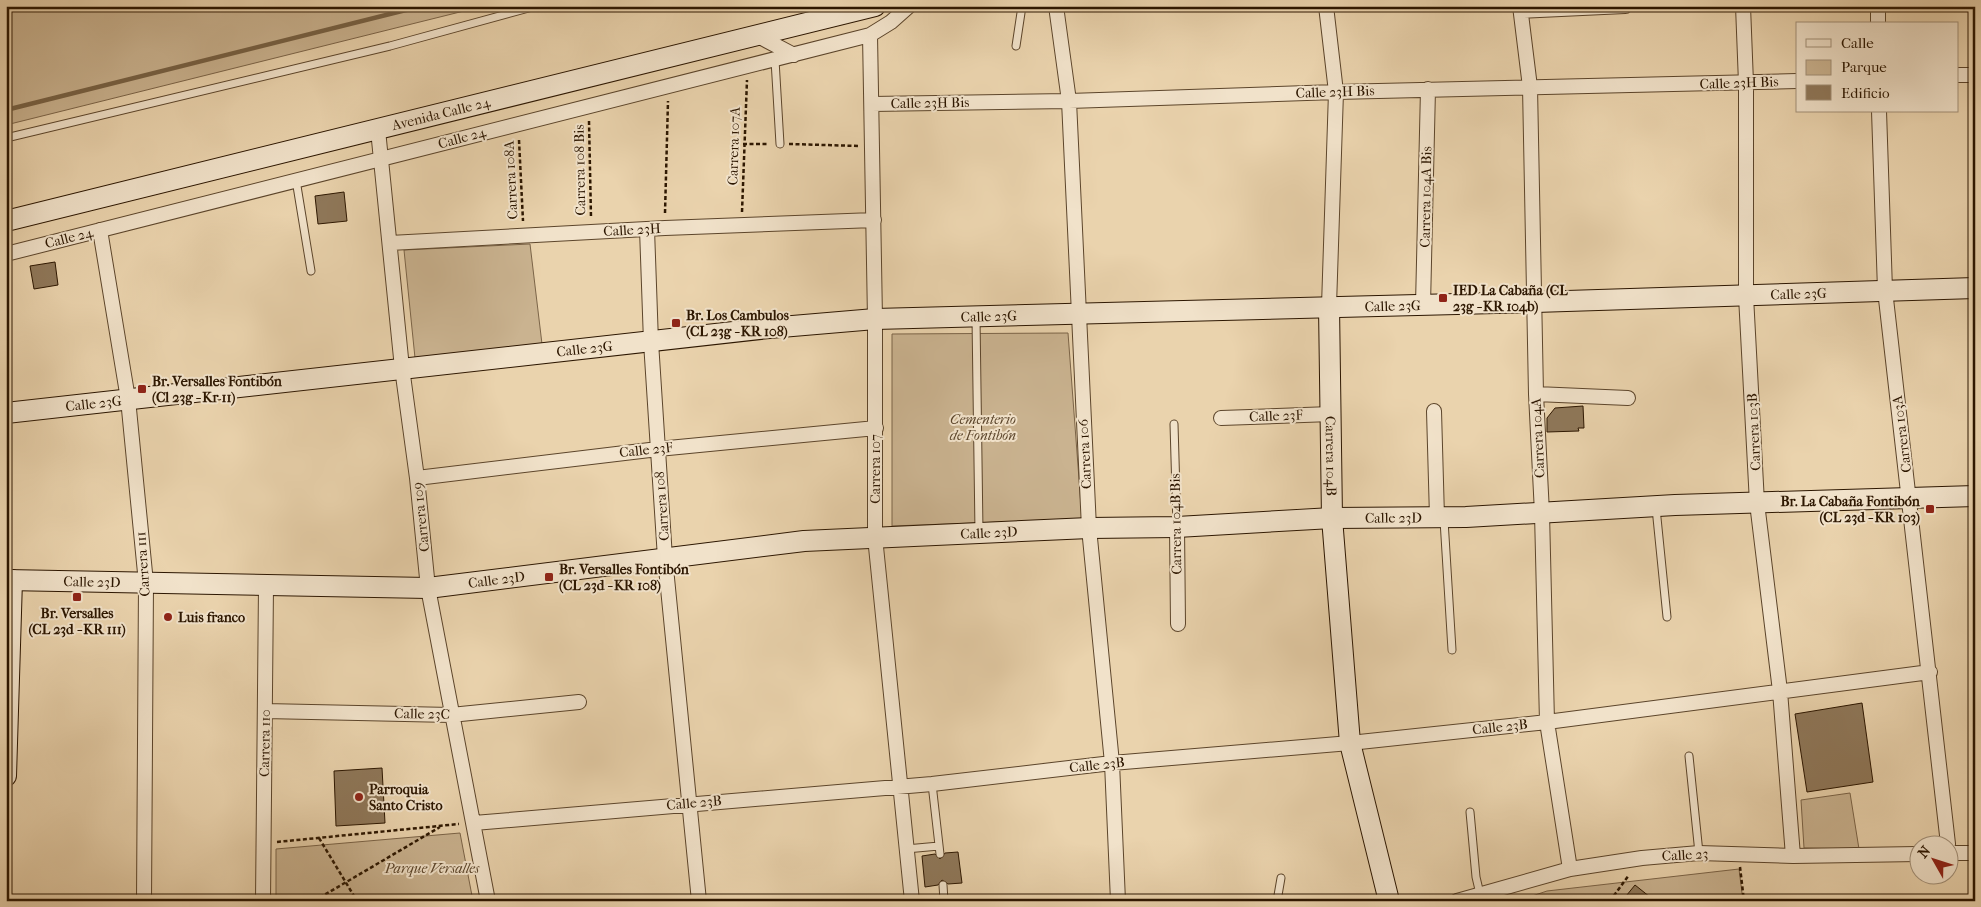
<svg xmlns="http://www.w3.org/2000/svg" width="1981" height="907" font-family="'IM FELL French Canon',serif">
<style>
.green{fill:#cab390;stroke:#7b6448}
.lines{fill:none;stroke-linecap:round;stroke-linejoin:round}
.stream{stroke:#776144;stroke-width:4.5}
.building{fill:#8f785a;stroke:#2c1600}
.lane-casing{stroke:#5c452b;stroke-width:9}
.street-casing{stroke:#5c452b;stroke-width:16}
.secondary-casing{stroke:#2c1600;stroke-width:22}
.path{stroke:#2c1600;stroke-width:2.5;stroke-dasharray:4 2.5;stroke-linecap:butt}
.lane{stroke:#f1e2ca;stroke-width:7}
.street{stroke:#f1e2ca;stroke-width:14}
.secondary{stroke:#f1e2ca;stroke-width:20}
.poi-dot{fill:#8f2418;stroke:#f1e2ca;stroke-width:2}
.labels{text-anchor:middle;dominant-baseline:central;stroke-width:4;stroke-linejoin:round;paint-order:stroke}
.street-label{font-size:14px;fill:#2c1600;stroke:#f1e2ca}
.poi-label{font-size:14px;font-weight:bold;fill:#2c1600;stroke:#f1e2ca;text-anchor:start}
.park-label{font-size:14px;font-style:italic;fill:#5b452b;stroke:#f1e2ca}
</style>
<rect width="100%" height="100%" fill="#ead3ad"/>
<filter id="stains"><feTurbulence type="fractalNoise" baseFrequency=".004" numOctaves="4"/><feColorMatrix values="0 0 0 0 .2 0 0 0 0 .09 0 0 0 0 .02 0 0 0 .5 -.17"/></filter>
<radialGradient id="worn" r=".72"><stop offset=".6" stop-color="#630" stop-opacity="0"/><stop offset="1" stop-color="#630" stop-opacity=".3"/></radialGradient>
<path class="green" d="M6,6H484L6,125Z
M530,244L542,344L415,358L404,250Z
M1068,333L1082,519L892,526V334Z
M1850,793L1859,849L1804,848L1801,800Z
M460,833L473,901H276V849Z
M1739,869L1743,901H1517L1547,891Z"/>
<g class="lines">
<path class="stream" d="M6,110L422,6"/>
</g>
<path class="building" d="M344,192L347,221L318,224L315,196Z
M55,262L58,285L34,289L30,266Z
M1583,406L1584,428H1578L1579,431L1547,432V418L1555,408Z
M1862,703L1873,782L1807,792L1795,714Z
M382,768L385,823L336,826L334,771Z
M958,852L962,883L948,884L942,880L938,885L925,887L922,856L935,854L940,859L945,853Z
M1635,885L1655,901H1622Z"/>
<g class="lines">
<g class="lane-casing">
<path id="lane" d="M1016,46L1022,6
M775,60L780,144
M6,138L390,46L536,6
M296,180L311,271
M976,318L979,532
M1174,424L1177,527
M1656,508L1667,617
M1444,520L1452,650
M1689,756L1699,853
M932,784L940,854
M1470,812L1476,877L1480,894
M906,849L939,846
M943,885L944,901
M1277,901L1281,878"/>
</g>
<g class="street-casing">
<path id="street" d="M1056,6L1069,101L1089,528L1112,763L1118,901
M1326,6L1336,92L1329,306
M1520,6L1530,87L1536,394L1542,513L1547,722L1570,869
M1743,6L1746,83V296L1757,503L1780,691L1793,856
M1521,11L1625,6
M1878,24V6
M756,35L794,55
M870,35L875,319V537L912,901
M1957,75H1975
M872,104L1069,101L1336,92L1797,81
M1879,111L1885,290L1948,844
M378,130L402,368L417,478L428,588L488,901
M647,229L651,342L665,558L699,901
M100,230L128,399L146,583L144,901
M390,243L665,228L874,220
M6,254L870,35L891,22L909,6
M1423,305L1428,89
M1536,394L1628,398
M1434,411L1437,517
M1221,418L1331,414
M417,478L658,449L876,428
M1177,527L1178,624
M265,711L451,715L579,702
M474,823L932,784L1112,763L1350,743L1547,722L1930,672
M1948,853H1975
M263,901L266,586
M1457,901L1570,869L1642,858L1699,853L1793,856L1918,854"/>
</g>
<g class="secondary-casing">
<g id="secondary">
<path id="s1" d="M6,221L875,6"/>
<path id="s2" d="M1329,306L1332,518L1350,743L1389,901"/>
<path id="s3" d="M6,413L769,328L875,319L1535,302L1975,288"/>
<path id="s4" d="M6,580L428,588L804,541L1089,528L1177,527L1332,518L1466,517L1675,505L1975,496"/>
<path d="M6,776L12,580"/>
</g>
</g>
<path class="path" d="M589,121L591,218
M519,140L523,221
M743,144H769
M789,144L859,146
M742,212L747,80
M665,213L668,101
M319,838L357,901
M277,842L459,824
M1740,867L1744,901
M314,901L440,827
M1610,901L1629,875"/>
<use href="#lane" class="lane"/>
<use href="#street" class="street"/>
<use href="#secondary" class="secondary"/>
</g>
<g class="poi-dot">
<rect x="1438" y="293" width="10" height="10" rx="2.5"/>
<rect x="671" y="318" width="10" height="10" rx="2.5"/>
<rect x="137" y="384" width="10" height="10" rx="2.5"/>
<rect x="1925" y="504" width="10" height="10" rx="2.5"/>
<rect x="544" y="572" width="10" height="10" rx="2.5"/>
<rect x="72" y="592" width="10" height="10" rx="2.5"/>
<circle cx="168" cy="617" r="5"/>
<circle cx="359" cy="797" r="5"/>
</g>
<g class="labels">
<g class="street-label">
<text transform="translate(1739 83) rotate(-2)">Calle 23H Bis</text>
<text transform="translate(1335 92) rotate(-2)">Calle 23H Bis</text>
<text transform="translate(930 103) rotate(-1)">Calle 23H Bis</text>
<text stroke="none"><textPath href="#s1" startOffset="448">Avenida Calle 24</textPath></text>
<text transform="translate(462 138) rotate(-15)">Calle 24</text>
<text transform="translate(734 146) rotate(-88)">Carrera 107A</text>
<text transform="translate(580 170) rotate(-91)">Carrera 108 Bis</text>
<text transform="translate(511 180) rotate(-93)">Carrera 108A</text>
<text transform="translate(1426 197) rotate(-89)">Carrera 104A Bis</text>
<text transform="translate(632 230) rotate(-3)">Calle 23H</text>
<text transform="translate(69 238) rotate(-14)">Calle 24</text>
<text stroke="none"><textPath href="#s3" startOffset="1798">Calle 23G</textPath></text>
<text stroke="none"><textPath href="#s3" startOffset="1392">Calle 23G</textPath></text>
<text stroke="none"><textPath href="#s3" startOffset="988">Calle 23G</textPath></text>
<text stroke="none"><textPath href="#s3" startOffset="582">Calle 23G</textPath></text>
<text stroke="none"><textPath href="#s3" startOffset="88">Calle 23G</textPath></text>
<text transform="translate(1276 416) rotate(-2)">Calle 23F</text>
<text transform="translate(1754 432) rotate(-93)">Carrera 103B</text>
<text transform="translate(1902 434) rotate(-97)">Carrera 103A</text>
<text transform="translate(1538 438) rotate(-93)">Carrera 104A</text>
<text transform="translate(646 450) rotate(-6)">Calle 23F</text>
<text transform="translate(1085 454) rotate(-93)">Carrera 106</text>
<text stroke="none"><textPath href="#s2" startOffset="150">Carrera 104B</textPath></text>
<text transform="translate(875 469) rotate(-90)">Carrera 107</text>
<text transform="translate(662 506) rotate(-94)">Carrera 108</text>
<text transform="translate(421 517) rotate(-96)">Carrera 109</text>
<text stroke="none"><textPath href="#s4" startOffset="1391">Calle 23D</textPath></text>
<text transform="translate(1176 524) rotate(-91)">Carrera 104B Bis</text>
<text stroke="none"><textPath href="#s4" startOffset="986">Calle 23D</textPath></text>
<text transform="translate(143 564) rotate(-94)">Carrera 111</text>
<text stroke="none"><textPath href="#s4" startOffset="491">Calle 23D</textPath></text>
<text stroke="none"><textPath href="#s4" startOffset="86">Calle 23D</textPath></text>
<text transform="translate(422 714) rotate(1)">Calle 23C</text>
<text transform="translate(1500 727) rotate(-6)">Calle 23B</text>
<text transform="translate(265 743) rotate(-89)">Carrera 110</text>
<text transform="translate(1097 765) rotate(-6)">Calle 23B</text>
<text transform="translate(694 803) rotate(-5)">Calle 23B</text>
<text transform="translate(1685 855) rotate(-3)">Calle 23</text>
</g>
<g class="poi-label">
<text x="1453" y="290">IED La Cabaña (CL<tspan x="1453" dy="16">23g - KR 104b)</tspan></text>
<text x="686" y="315">Br. Los Cambulos<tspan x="686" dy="16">(CL 23g - KR 108)</tspan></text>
<text x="152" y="381">Br. Versalles Fontibón<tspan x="152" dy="16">(Cl 23g - Kr 11)</tspan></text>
<text x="1920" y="501" text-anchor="end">Br. La Cabaña Fontibón<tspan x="1920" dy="16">(CL 23d - KR 103)</tspan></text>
<text x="559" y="569">Br. Versalles Fontibón<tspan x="559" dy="16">(CL 23d - KR 108)</tspan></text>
<text x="77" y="613" text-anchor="middle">Br. Versalles<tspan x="77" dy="16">(CL 23d - KR 111)</tspan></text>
<text x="178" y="617">Luis franco</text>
<text x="369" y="789">Parroquia<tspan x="369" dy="16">Santo Cristo</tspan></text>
</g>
<g class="park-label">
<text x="983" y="419">Cementerio<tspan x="983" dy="16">de Fontibón</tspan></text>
<text x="432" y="868">Parque Versalles</text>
</g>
</g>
<rect width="1981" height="907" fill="none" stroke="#ead3ad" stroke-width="25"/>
<rect x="8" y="8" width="1966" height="892" fill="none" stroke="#2c1600" stroke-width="2.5"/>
<rect x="12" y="12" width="1956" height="882" fill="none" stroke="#2c1600"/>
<rect x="1796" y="22" width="162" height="90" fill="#f1e2ca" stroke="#a29079"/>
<rect x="1806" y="39" width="25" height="8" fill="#f1e2ca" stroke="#a29079"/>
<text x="1841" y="48" font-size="15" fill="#2c1600">Calle</text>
<rect x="1806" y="60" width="25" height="15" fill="#cab390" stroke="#a29079"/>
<text x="1841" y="72" font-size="15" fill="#2c1600">Parque</text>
<rect x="1806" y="85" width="25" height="15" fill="#8f785a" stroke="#a29079"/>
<text x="1841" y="98" font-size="15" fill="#2c1600">Edificio</text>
<g transform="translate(1934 860) rotate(309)"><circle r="24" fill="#f1e2ca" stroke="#a29079"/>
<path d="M0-4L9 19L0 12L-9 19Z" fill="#8f2418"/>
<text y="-8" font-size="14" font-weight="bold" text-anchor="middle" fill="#2c1600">N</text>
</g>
<rect width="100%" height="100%" filter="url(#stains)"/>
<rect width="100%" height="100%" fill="url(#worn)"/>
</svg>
